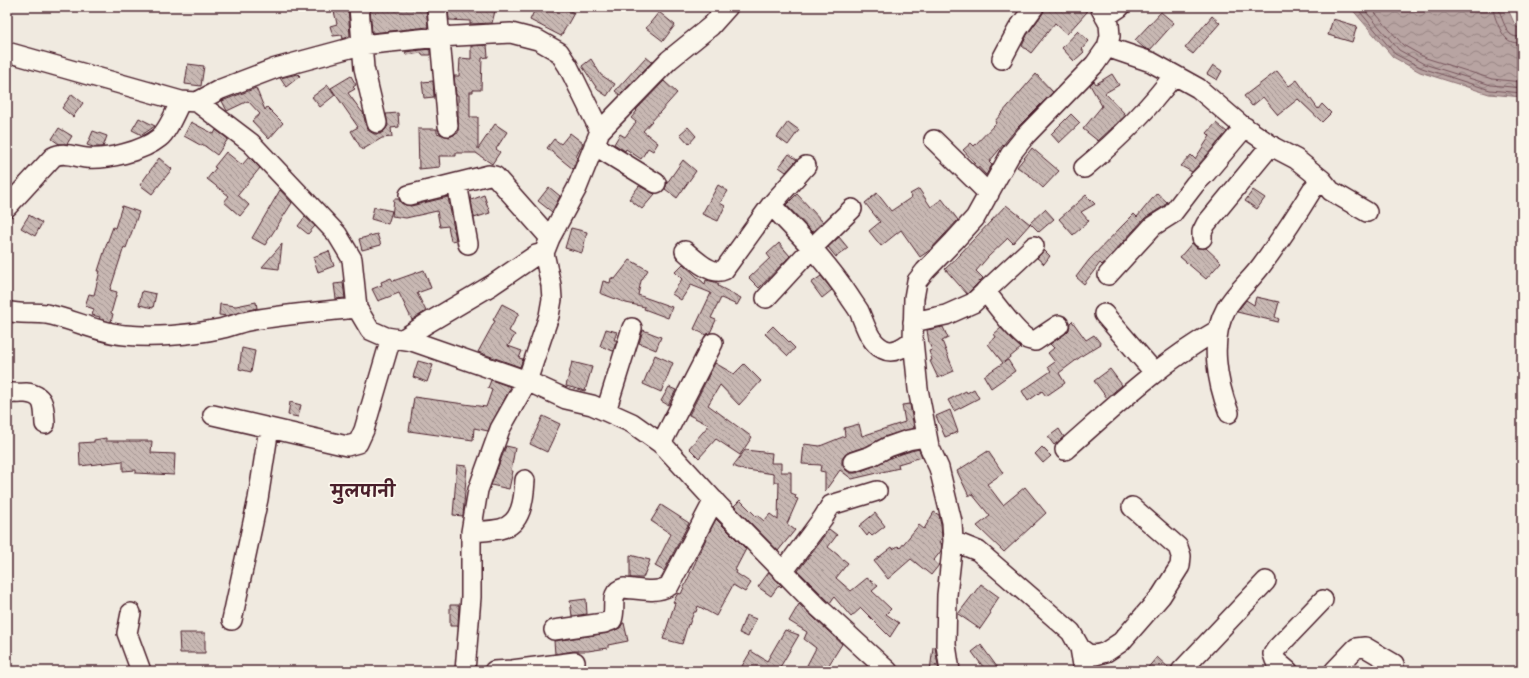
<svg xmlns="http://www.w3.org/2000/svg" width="1529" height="678" font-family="Pangolin,'Playpen Sans Deva',sans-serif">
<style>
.water{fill:url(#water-waves);stroke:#8c6f72}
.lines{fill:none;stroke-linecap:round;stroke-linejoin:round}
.shore{stroke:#76545b;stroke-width:1}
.building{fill:url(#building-back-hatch);stroke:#4a1f2b}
.minor-casing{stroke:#4a1f2b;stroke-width:22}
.minor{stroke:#fbf7ec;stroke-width:19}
.labels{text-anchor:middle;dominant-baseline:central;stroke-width:3.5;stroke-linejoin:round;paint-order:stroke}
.district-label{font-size:17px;font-weight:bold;fill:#4a1f2b;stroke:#fbf7ec}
</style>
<defs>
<pattern id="water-waves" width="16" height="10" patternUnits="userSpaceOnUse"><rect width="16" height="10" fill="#b8a4a2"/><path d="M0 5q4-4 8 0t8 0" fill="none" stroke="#988584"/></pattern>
<pattern id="building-back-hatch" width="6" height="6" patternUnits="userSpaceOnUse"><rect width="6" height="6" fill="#c8b8b3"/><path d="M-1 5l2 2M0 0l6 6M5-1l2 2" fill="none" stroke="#a49592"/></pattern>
</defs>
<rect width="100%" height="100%" fill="#f0eae0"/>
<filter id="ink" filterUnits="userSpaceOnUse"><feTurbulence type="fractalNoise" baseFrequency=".025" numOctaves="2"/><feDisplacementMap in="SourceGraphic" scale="8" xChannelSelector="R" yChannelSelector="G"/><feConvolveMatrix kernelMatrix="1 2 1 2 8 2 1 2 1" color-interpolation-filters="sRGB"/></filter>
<g filter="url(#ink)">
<path class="water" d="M1350,7H1507L1516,27L1522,28V97L1489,94L1420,72L1393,57Z"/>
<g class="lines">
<path class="shore" d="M1356,7L1395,54L1422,68L1490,90L1522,93
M1362,7L1399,50L1424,64L1491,85L1522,88
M1370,7L1403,45L1426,58L1492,79L1522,82
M1493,7C1493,15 1501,34 1507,39C1511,43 1517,43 1522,43
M1499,7C1499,13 1506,30 1510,34C1513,37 1518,37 1522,37"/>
</g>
<path class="building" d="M333,7H348L350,36L343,39L342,35L333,36L330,26L337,24Z
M386,7H426L428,27L372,33L370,8Z
M448,7L467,8L496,7L492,23L470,24V21L449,20Z
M536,7H562L574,13L561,36L530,20Z
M1045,7H1081L1087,12L1067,34L1055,23L1031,53L1022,46L1027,35L1043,13Z
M659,12L675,25L663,41L646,28Z
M1161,12L1174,23L1150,50L1144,48L1135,40Z
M1212,16L1220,23L1193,54L1185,48Z
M1333,19L1357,26L1352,42L1328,35Z
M1078,31L1089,41L1082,49L1084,52L1074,61L1062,48Z
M487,45L488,57L482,58L481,90H473V92H470V117H478V149L495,124L507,132L496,149L500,152L492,164L476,153H456V156H439L440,167L419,169L418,129H437V133L449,137L458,133V95H456L454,76H459L460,58L471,59V46Z
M430,49V55H422V53L406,55L405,52Z
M646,57L652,62L620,95L615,91Z
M591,59L601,75L615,84L607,96L598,90L582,66Z
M188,64L204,66L201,86L185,84Z
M1213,65L1222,71L1217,80L1207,74Z
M1277,71L1289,86L1297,80L1318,109L1322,104L1331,113L1322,122L1298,99L1278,115L1263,97L1252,106L1244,96Z
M298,74L300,76L286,87L280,78Z
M1036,74L1053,92L1018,127L989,162L992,165L986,175L963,150L971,143L974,146L996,123L995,121Z
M1112,74L1119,85L1105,93L1126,115L1098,141L1083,129L1102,106L1090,85L1094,81L1096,84Z
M351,76L356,85L353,87L355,89L348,93L362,112H363L366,126L369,131L374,134H380L384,131L388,126L386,114L398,113L399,127L391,128L392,137L382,138L362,150L351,131L358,127L331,88Z
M433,81L434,97L424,98L422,82Z
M664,81L677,93L643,131L658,143L653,151L648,148L641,159L626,149L625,151L614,144L620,134L625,137L636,122L631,118L637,111L636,110Z
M328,85L335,95L320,107L312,97Z
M256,88L265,110L267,107L283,123L269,139L252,121L260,114L248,101L227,111L222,101Z
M72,94L83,103L73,117L62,108Z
M1071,114L1080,123L1059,143L1051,134Z
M139,118L155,126L142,135L132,130Z
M191,122L214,134L216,130L228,139L217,155L202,144V146L184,136Z
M788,122L799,130L788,145L777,137Z
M1216,123L1227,132L1192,172L1181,166L1191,155L1195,159L1210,136L1207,133Z
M688,127L696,136L689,144L680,134Z
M59,128L72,136L67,144H59L52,139Z
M93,131L107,136L103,147H93L87,145Z
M570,133L583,143L576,157L577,158L573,169L547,148L554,139L561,144Z
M1032,148L1059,171L1043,188L1029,175L1017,167Z
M226,152L242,165L249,157L260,168L238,195L249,205L240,216L224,202L229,196L207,179L216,168L214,167Z
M789,154L797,160L786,172L779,167Z
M159,158L172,169L152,194L140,185Z
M683,160L696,171L677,198L665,189L667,183Z
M718,185L728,191L720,203L725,206L718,221L702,214Z
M639,186L655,194L642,209L629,199Z
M549,187L560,196L552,212L538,201Z
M919,189L931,207L942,199L958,220L930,250L920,257L901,230L881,246L869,231L880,222L865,203L877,193L891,211L912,197L910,194Z
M280,190L292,203L265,245L252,238Z
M1253,190L1265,198L1257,209L1245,201Z
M1157,193L1167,202L1164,206L1145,218L1102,265L1100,263L1084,284L1076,277L1089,260L1122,226L1134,214L1137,217Z
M797,194L823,222L812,232L786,205Z
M484,195L490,213L474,218L471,200Z
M1086,195L1095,204L1081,212L1089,221L1073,235L1059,219Z
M448,197L456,240L451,241L448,226L440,227L437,211L406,218L392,216L394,199H399L401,203L406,205L411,206Z
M1006,205L1030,224L1013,243L1008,238L988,257L976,271L983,278L967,294L945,269L961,254H960Z
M122,206L139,212L126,248L124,247L110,290L117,292L111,313L113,314L111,322L99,319L100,317L92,315L94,309L85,306L89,294L94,295L100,271H98L107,243L113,227L115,228Z
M374,207L392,211L388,224L371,219Z
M1045,209L1054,219L1039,232L1030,223Z
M29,215L42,223L35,236L21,228Z
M305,217L315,226L308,234L298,226Z
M571,228L587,232L582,253L565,248Z
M377,234L381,245L362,250L359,239Z
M839,237L848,248L836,257L828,247Z
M779,243L790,256L759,288L749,278L770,258L767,254Z
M1192,243L1197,248H1206L1221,262L1206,279L1180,257Z
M282,244L279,269L262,267Z
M1044,250L1050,256L1044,264L1037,258Z
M329,251L334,266L318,272L313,257Z
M630,260L648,270L641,281L638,295L672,307L668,318L644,309L645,307L626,303L600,293L603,281L610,283L611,278L615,279Z
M683,264L705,284L706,280L715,282L719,284L718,286L741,298L737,305L721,298L711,318L716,320L710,333L706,335L694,329L711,293L691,285L681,300L672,294L682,279L675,272Z
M424,270L431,288L417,293L426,311L412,320L399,293L378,301L372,289L382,285L381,282L391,278L393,281Z
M821,276L832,290L822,298L811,283Z
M343,283L345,298L336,299L334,284Z
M142,291L156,294L153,308L139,305Z
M1256,297L1279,302L1275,317L1279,319L1278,322L1237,312L1246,300L1254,305Z
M256,302L257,308L227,316L219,315L220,304L236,306Z
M502,304L519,313L509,331L515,335L508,346L522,351L519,358L523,359L520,367L478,352L495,321L493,320Z
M1072,321L1086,340L1094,335L1101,344L1083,355L1059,373L1065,383L1046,396L1042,391L1028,401L1022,391L1051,371L1048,367L1055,362L1048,353L1054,348L1050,344L1065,334L1069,330L1070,323Z
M773,326L795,348L788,356L765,334Z
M943,327L948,338L942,341L954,371L938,378L930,361L932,360L929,351L932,350L929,343L927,330Z
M1001,328L1021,348L1004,362L1008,360L1015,371L991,388L984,376L1003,363L988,344L996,337L994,334Z
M606,329L617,332L614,340H617L613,351L600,346Z
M643,330L661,337L656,350L639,343Z
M242,348L255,351L251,372L239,369Z
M655,355L673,363L661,392L643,384Z
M418,361L433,365L427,382L413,377Z
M572,362L592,367L585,391L566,386Z
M715,363L734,374L744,364L761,381L739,405L720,385L708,405L752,437L740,455L716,439L699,458L689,448L709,425L689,415Z
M1110,369L1122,385L1107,398L1094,381Z
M491,380L511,387L488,431L474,428L473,440L409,431L414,397L486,407L492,390L488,388Z
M669,387L676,390L668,405L661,401Z
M974,389L979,398L954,411L948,400L966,391L967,393Z
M290,402L301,405L298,417L288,415Z
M910,404L914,428L884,437L867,446L849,452L845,455L842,459V465L846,470L850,473H856L874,466L892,457L911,451L919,449L922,457L898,464L899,468L852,479L840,470L825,491V472L820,471L821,465L802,464L804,444L820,446L845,436L844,428L859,424L862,436L905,422L902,405Z
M950,410L958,432L945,437L936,416Z
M543,416L560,424L547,452L530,444Z
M1059,429L1064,437L1054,445L1048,437Z
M106,438V441H152L151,453L175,454L174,475L136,473V470L123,471V461L80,466L79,443L94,442V440Z
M506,446L515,448L511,471H513L509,489L491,485Z
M1042,447L1051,456L1043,463L1035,454Z
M745,450L772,453L771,463H781V472H791V493L796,495L795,498L798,499L787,524L795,530L778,551L734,506L740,500L756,516L757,515L764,521L770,514L778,520L779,482H774V474L747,470L746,471L733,466Z
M988,451L1003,473L987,484L1003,505L1025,487L1046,513L1004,552L977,526L990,516L972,494L969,496L957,471Z
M457,465L467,466L463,516L453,515Z
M661,505L689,523L664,571L655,566L671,534L651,521Z
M934,512L939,515L941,524L942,538L939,542L942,544L941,551L934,560L939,565L931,575L911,559L888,579L874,561L892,547L893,549L898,546L900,548L919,525L924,529Z
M875,513L885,526L872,536L869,533L867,536L859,526Z
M716,519L746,549L735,570L737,571L736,573L751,583L745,592L733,585L716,616L698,606L696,612H694L689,625L688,624L682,644L663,639L675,603L673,602L678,593L681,594L705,541Z
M829,529L837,535L828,547L848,563L836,578L851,591L867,578L878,586L872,591L891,609L886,614L899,623L890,637L861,608L851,617L834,597L830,603L798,571Z
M630,555L650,560L643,578H630Z
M769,572L782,586L781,587L779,585L771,596L758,587Z
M981,584L999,597L989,612L991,613L980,629L958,614Z
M586,599L587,614L572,616L570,601Z
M799,604L842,644L825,671H804L816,648L804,639L807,632L789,621Z
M450,605H459L458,626H450Z
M746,615L756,619L748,637L739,633Z
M623,623H624L628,641L608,645V648L588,651H574L555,654L554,641L608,633L620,628Z
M785,630L799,635L779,669L783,671H739L751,651L767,661Z
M179,633H205V653H180Z
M981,645L1000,671H986L972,652Z
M933,647H935L939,671H930Z
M1157,657L1170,669V671H1145Z"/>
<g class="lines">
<g class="minor-casing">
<path id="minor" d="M359,7L364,68L377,123
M437,7L448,126
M1105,17L1120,7
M1107,47L1151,62L1198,88L1240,124L1275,148L1296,159L1322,180L1331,191L1367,212
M7,52L181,101L197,102L251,143L337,234L352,259L357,308L370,330L386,337L412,341L527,381L566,399L592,405L632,423L663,445L719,506L817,606L888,671
M1002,59L1018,29L1034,7
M197,102L221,89L276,68L361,45L439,37L511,33L538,40L559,52L568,66L600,131
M934,140L989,194
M594,145L656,183
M1084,168C1119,139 1147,111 1174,75
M457,183L468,244
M409,195L489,175L495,176L550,238
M771,205C798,233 827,262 849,296C852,301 856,306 859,311C865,324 869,342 883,349C894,355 905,346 913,340
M7,207L53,157C64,151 75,157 86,158C107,160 143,151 159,138C168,131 175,112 181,101
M1202,238V232L1206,224L1271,145
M685,251C694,259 712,276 724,270L771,205L806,166
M1108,275L1153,226L1172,214L1195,184L1206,173L1245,127
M985,291C995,303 1014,330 1026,338C1028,340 1032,340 1035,341L1059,325
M766,298L812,248L852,209
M7,311C20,315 33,312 46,314C73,319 98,333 125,335C154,338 190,335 219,329C229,327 238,323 248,321C284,314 320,312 357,308
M1104,314L1154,372
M913,322L946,315L973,303L1034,246
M403,339L426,324L492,285L536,255L544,253
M7,392C13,394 20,393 26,393C46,395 44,409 45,424
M606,411L632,328
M1229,413C1217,382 1209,339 1226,309C1235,293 1250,281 1261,266C1279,242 1296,216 1312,190L1322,180
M213,415L347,446L358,443L364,430L391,338
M661,444L713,343
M1065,450C1114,407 1161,362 1218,330
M853,462L871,456L888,447L908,440L926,437
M471,532C481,531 490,531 500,529C522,525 524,498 525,480
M953,541L978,551L1071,632L1080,648L1083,665L1087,671
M783,572L823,518L831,505L877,491
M131,613L127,633L141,671
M232,620L258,499L269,428
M554,630L604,623L612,620C617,608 608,592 624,588C639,589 655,594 669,586L714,500
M1080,648L1088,654L1096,655L1106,652L1121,642L1161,596L1180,566L1181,556L1178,547L1132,507
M465,671L471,597V532L478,490L500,429L527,381L549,316L552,299L551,285L544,253L550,238L577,188L600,131L669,60L711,26L728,7
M494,671L512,670L575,662
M950,671L946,645L947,595L953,541L952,522L939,468L929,446L918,389L913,340L914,298L917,281L925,271L954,241L975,218L1010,155L1026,135L1095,64L1107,47L1110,36L1109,24L1100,7
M1181,671L1266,581
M1288,671L1275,660L1273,654L1277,648L1323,600
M1334,671L1356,648L1365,647L1394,664"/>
</g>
<use href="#minor" class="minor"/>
</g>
</g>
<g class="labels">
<g class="district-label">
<text x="363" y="491">मुलपानी</text>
</g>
</g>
<rect width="1529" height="678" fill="none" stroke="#fbf7ec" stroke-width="24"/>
<rect x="12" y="12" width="1505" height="654" fill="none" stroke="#4a1f2b" stroke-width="1.5" filter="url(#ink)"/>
</svg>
